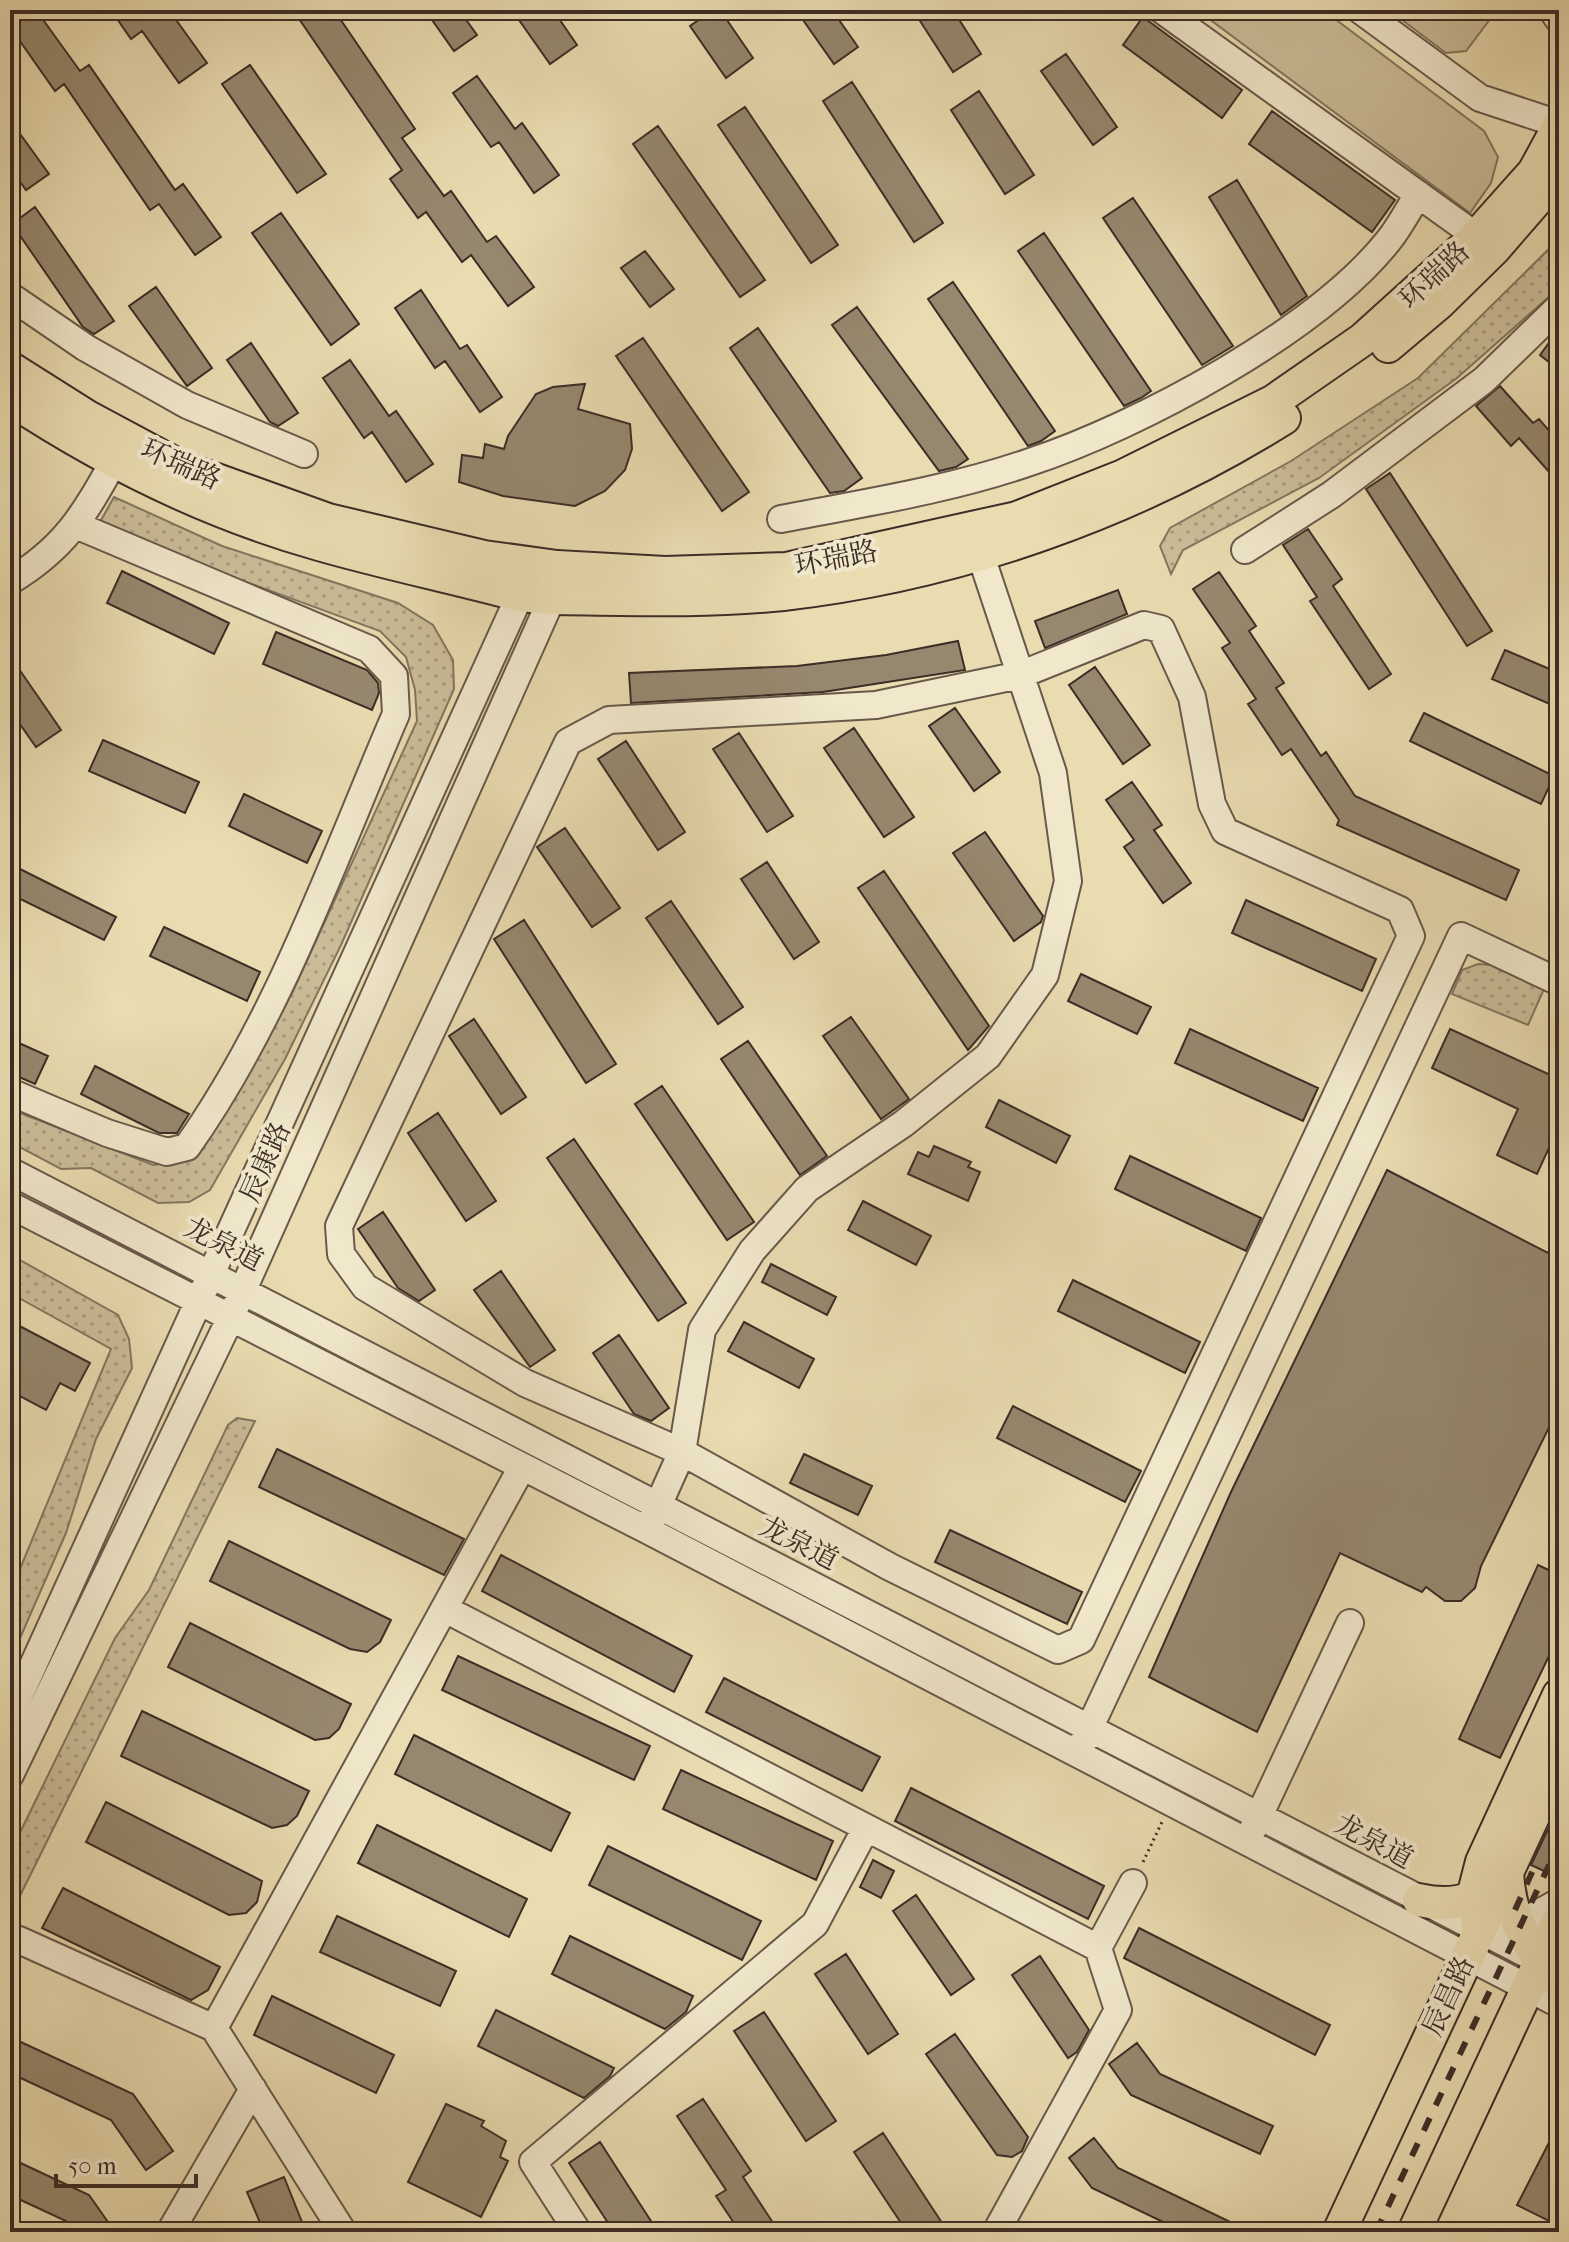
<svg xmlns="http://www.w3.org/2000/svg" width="1569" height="2242" font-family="'IM FELL French Canon','Noto Serif SC',serif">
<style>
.grass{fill:url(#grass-dots);stroke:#847660;stroke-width:2}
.park{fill:#ccbe9a;stroke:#847660;stroke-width:2}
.building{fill:#96886f;stroke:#3c2d27;stroke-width:2}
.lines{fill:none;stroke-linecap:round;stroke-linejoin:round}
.minor-casing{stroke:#68594a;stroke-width:30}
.major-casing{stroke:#3c2d27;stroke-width:36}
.path{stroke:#3c2d27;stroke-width:3;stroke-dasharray:2 4;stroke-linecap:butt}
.minor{stroke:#f1e8cc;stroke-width:26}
.major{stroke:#eadcb1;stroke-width:32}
.rail{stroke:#3c2d27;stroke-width:6;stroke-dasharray:14 14;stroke-linecap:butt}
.labels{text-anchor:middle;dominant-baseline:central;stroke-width:8;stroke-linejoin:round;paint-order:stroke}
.street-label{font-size:28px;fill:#3c2d27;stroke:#f1e8cc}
</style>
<defs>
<pattern id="grass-dots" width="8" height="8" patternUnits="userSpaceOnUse" patternTransform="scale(2)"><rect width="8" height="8" fill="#ccbe9a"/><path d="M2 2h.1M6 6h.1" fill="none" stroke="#a79b7e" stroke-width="1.8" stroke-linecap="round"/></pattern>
</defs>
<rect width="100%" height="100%" fill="#eadcb1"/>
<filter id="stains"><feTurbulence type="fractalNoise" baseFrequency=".0025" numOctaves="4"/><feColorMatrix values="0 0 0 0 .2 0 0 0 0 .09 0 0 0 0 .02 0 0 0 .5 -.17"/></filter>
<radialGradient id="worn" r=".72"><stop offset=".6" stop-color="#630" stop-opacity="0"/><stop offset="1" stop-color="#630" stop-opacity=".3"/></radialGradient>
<path class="grass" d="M1559,239V295L1550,296L1457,378L1319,478L1183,550L1171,574L1160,546L1170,528L1291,461L1418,378Z
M114,497L222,546L398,603L433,625L453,660L454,689L341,945L285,1059L210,1190L189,1202L158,1203L91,1168L61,1169L10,1142V1109L153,1165L180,1161L205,1138L293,991L417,721L415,690L406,657L380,631L170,554L100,522Z
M1478,964L1493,965L1544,989L1528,1025L1452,994L1462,970Z
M10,1250L20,1260L118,1315L129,1339L132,1368L96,1439L66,1533L10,1661V1593L111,1349L10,1293Z
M237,1418L255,1421L12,1912L10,1853L115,1638L149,1590L228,1425Z"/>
<path class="park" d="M1197,10H1323L1484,131L1498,157L1491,183L1470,213Z
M1389,10H1497L1466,51L1446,53Z"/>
<path class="building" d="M25,10H36L80,71L89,65L175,190L183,184L221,237L195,255L159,204L150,210L64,84L55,91L10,27V21Z
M111,10H155L159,16L169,10L207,63L179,83L142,31L131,39Z
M293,10H334L415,129L402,138L444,196L451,191L487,242L496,236L534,287L508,306L471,255L462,262L426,212L418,218L390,179L402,170Z
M425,10H459L477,35L454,51Z
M512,10H553L577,45L550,64Z
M713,10H720L753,58L726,78L690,26Z
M796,10H832L858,47L834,64Z
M913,10H953L981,54L953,72Z
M1143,17L1242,90L1222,118L1123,45Z
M1066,54L1117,127L1093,145L1041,71Z
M250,65L326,174L297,193L222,84Z
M477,76L515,129L522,123L559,175L534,193L499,142L491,147L453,93Z
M852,82L943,223L914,242L823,101Z
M979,91L1034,175L1005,194L951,110Z
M745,107L838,245L811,263L718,125Z
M1272,111L1395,200L1372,232L1249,144Z
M10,120L49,174L26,190L10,168Z
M658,126L765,280L740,297L633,144Z
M1237,180L1307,296L1281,315L1209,197Z
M1133,198L1233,346L1202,365L1103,218Z
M35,207L114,321L94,334L83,327L12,224Z
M281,213L359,324L331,345L252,233Z
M1044,233L1151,391L1141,398L1124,406L1018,251Z
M645,251L674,289L650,307L621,268Z
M953,282L1055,431L1041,441L1028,446L928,299Z
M156,287L212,368L187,386L129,306Z
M421,290L460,349L467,345L502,397L480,412L445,361L435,368L395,308Z
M857,307L968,459L956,467L939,471L832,325Z
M758,328L862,478L844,491L830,493L730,348Z
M1559,329V370L1540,355Z
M643,338L749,492L722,511L616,356Z
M251,343L298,413L278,426L270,422L227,360Z
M350,360L389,416L396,411L433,464L406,482L372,432L364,438L323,378Z
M585,384L578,409L630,424L632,449L625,470L605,491L575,506L503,496L459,482L462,455L483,458L485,444L504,449L508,436L536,394L553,387Z
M1500,386L1533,423L1539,419L1559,442V483L1519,438L1511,446L1476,406Z
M1390,473L1492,631L1467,646L1366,489Z
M1308,529L1342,579L1333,586L1391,674L1369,689L1310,601L1317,597L1283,545Z
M122,571L229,623L214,654L107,603Z
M1219,572L1256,626L1249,631L1284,683L1276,688L1321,756L1326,752L1355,796L1519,870L1506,900L1337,825L1339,820L1291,749L1282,755L1248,704L1256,699L1222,648L1230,643L1193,589Z
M1118,590L1127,614L1045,648L1035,621Z
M276,632L367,670L378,683L379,693L372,710L263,664Z
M958,641L965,670L823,692L631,703L629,673L797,666L886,655Z
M1505,650L1559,673V708L1492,679Z
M10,656L61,730L36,747L10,710Z
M1095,667L1150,745L1123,764L1069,685Z
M955,708L1000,772L974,791L929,726Z
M1424,713L1554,776L1541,804L1410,741Z
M854,728L914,817L884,837L824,748Z
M739,733L793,816L767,832L713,749Z
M103,740L199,782L185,813L89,771Z
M626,741L685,832L658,850L598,759Z
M1132,782L1162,825L1154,830L1191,883L1163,903L1124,847L1134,840L1106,800Z
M244,794L322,831L307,863L229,826Z
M565,828L620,908L592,927L537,847Z
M985,832L1043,916L1041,922L1014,941L953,853Z
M767,862L819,942L794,959L741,879Z
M20,869L116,917L104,940L10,894Z
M884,871L989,1026L968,1050L858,888Z
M1246,900L1376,959L1362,991L1232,933Z
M671,901L743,1007L718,1024L646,918Z
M524,920L616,1064L586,1083L494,939Z
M164,927L260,972L247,1001L150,956Z
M1081,974L1151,1007L1137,1034L1068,1001Z
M851,1017L909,1099L881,1119L823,1036Z
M474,1019L526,1097L501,1114L449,1036Z
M1190,1029L1318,1088L1303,1121L1175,1063Z
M1450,1029L1559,1079V1126L1537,1174L1497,1155L1518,1109L1432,1068Z
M10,1039L48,1056L35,1084L10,1073Z
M748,1041L827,1156L800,1175L721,1059Z
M95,1066L189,1114L177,1133H159L81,1094Z
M662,1086L754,1222L727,1240L635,1104Z
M999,1100L1070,1136L1056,1163L986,1127Z
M438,1113L496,1201L466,1221L408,1133Z
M574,1139L686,1303L658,1321L547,1158Z
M934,1146L971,1162L968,1167L980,1172L968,1201L908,1174L918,1152L929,1157Z
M1130,1156L1261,1218L1246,1251L1115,1189Z
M1387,1170L1548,1253L1559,1231V1407L1481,1566L1475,1588L1461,1601H1445L1426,1587L1422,1592L1340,1553L1257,1732L1149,1677L1231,1492Z
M863,1201L931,1236L916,1265L848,1230Z
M383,1212L435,1290L419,1301L398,1288L358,1229Z
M771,1264L836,1297L827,1315L762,1282Z
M501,1271L555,1350L530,1367L474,1290Z
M1073,1280L1200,1342L1185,1373L1058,1311Z
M10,1321L90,1363L75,1391L60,1383L46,1410L10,1391Z
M744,1322L814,1359L799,1388L728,1351Z
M619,1335L669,1408L651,1421L634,1414L593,1353Z
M1013,1406L1141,1471L1125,1502L997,1438Z
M277,1449L464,1539L444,1575L259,1487Z
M804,1454L872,1486L858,1515L790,1483Z
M950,1530L1082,1592L1067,1624L935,1562Z
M229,1541L391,1620L380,1642L367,1652L350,1649L210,1581Z
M501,1555L692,1656L674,1692L482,1591Z
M1538,1565L1559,1575V1635L1500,1758L1459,1739Z
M190,1623L351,1704L339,1729L329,1738L315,1740L168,1667Z
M458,1656L650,1746L634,1780L442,1690Z
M724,1678L880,1757L862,1791L706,1712Z
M142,1711L309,1791L297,1816L287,1825L272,1828L121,1756Z
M414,1735L570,1813L551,1851L395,1774Z
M681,1770L833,1841L816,1880L663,1809Z
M911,1788L1104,1886L1088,1919L895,1821Z
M106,1802L262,1881L257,1902L246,1913L229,1915L86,1842Z
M1559,1806V1878L1531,1865Z
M377,1825L527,1899L509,1937L358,1863Z
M608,1846L761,1921L742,1960L589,1885Z
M873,1860L894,1871L881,1898L860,1887Z
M63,1888L220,1967L208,1990L191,2000L42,1928Z
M916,1895L974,1979L951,1995L893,1911Z
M337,1916L456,1971L440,2006L320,1952Z
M1139,1928L1330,2025L1315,2055L1124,1958Z
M570,1936L693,1996L686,2012L665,2029L552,1974Z
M846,1954L898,2034L868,2054L815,1974Z
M1040,1956L1089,2030L1077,2052L1068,2058L1012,1975Z
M272,1996L394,2055L376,2093L254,2035Z
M496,2010L614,2068L610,2076L584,2098L478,2046Z
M764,2012L836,2121L806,2141L734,2031Z
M955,2034L1028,2137L1022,2151L1012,2157L997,2155L926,2054Z
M10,2037L133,2094L173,2151L146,2170L111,2120L10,2073Z
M1137,2043L1160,2074L1273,2126L1260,2154L1131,2095L1109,2064Z
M703,2099L751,2171L743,2177L779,2232H740L716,2196L726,2190L677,2116Z
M446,2104L484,2121L481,2126L506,2141L500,2157L508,2161L481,2217L408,2182Z
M1559,2123V2226L1517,2205Z
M883,2133L948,2232H907L854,2152Z
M1094,2138L1118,2168L1251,2232H1184L1092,2188L1069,2158Z
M600,2142L658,2232H614L569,2163Z
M10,2158L89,2195L115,2232H74L66,2221L10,2195Z
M284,2177L306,2232H264L247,2192Z"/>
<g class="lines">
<g class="minor-casing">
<path id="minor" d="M1162,10L1490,246
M1360,10L1480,98L1559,124
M1552,10L1559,20
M10,296L86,348L187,405L304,454
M781,519C864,503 949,490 1030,462C1139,426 1317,331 1389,240C1400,226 1409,209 1418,194
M1245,550L1331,495L1484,380L1559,307
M10,581C65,548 84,515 114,461
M1144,625L1161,629L1192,697L1212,804L1225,831L1400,910L1411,936L1081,1640L1058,1650L890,1567L682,1452L525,1383L365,1287L341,1254L339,1226L568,742L609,720L876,705L1020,675Z
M10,1092L107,1133L167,1152L187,1147C279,1017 333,860 396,714L394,676L369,649L78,526
M10,1171L1546,1964
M10,1205L647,1530L1559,2004
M652,1519L682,1452L702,1330L752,1251L807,1189L903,1124L988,1056L1045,975L1068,881L1053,773L981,556
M445,1609L1098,1948
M10,1716L520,595L523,578
M1082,1744L1461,936L1559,982
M10,1775L230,1319L552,598L555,582
M1251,1833L1350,1623
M1499,1928L1530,1918L1559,1902
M19,1940L214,2028L522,1467
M214,2028L343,2232
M170,2232L253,2089
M578,2232L533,2162L815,1924L866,1828
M996,2232L1118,2010L1098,1948L1133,1883"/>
</g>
<g class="major-casing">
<path id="major" d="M1388,346L1439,303L1494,249L1559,174
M10,368L86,416L183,468L328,520L484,557L557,567L665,573L786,569L1017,518L1121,477L1274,401L1362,340L1476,237L1534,172L1559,126
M10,399C104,461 209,513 319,544C385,563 453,577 520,595L552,598C628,599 707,602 783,594C959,574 1134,512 1284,418
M1507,1872C1509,1920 1529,1948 1559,1983
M1419,1900C1446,1906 1471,1904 1493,1885
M1478,1926L1475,1889L1482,1862L1559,1695
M1339,2232L1559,1761
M1414,2232L1559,1921"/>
</g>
<path class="path" d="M1143,1862L1162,1822"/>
<use href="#minor" class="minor"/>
<use href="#major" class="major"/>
<path class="rail" d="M1515,1910L1533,1870
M1376,2232L1559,1844"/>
</g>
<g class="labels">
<g class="street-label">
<text transform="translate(1434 275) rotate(-43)">环瑞路</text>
<text transform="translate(181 464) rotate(24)">环瑞路</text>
<text transform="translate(836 558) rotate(-11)">环瑞路</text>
<text transform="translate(265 1162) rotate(-66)">辰康路</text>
<text transform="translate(224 1244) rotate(27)">龙泉道</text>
<text transform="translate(799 1543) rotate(27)">龙泉道</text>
<text transform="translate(1374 1841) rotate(28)">龙泉道</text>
<text transform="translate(1448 1996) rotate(-65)">辰昌路</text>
</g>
</g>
<rect width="1569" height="2242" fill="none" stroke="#eadcb1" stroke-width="40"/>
<rect x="12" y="12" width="1545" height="2218" fill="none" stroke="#3c2d27" stroke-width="4"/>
<rect x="20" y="20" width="1529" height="2202" fill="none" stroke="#3c2d27" stroke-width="2"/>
<path d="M56 2174v12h140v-12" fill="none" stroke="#3c2d27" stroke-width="4"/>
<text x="68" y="2174" font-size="24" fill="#3c2d27" stroke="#f1e8cc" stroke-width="6" paint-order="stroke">50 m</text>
<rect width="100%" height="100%" filter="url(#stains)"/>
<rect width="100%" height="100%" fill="url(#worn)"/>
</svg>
